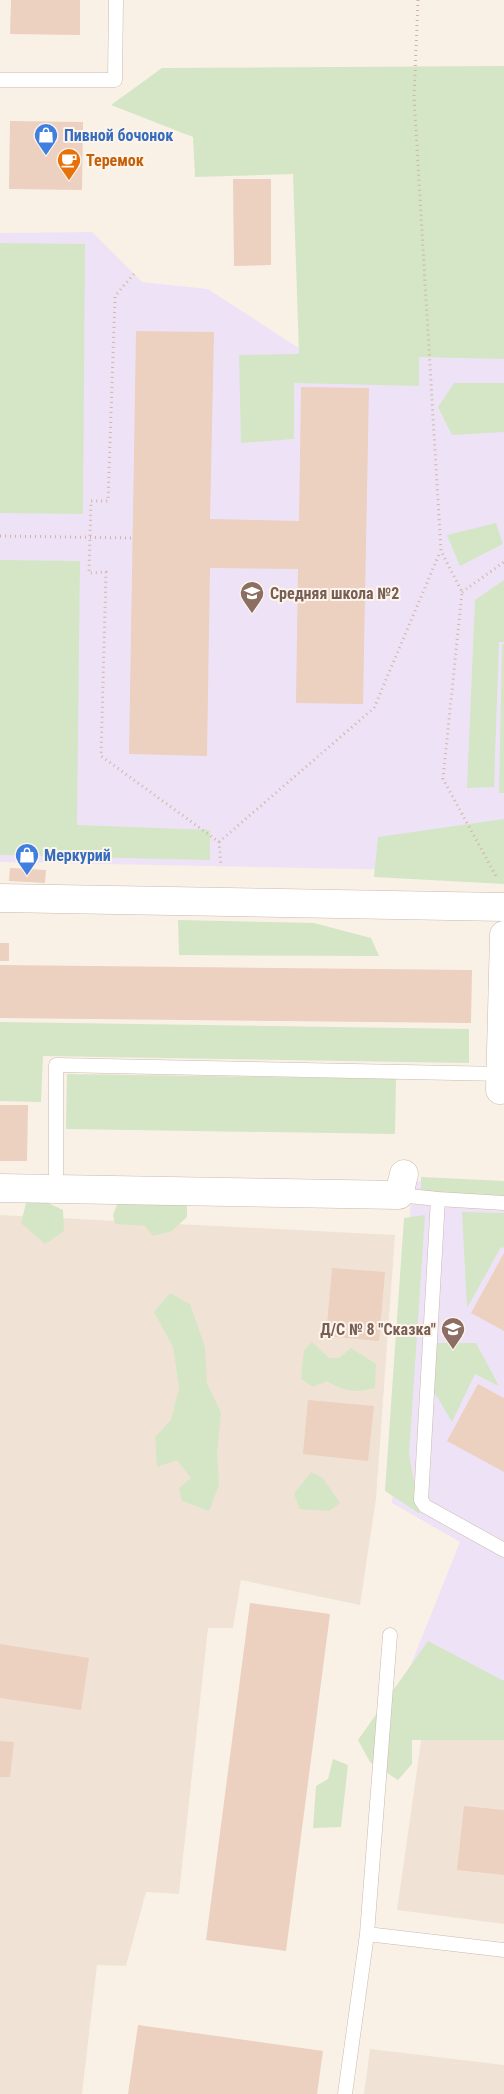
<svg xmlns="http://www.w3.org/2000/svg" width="504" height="2094" font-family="'Roboto Condensed',sans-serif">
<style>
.residential{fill:#f0e3d5}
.education{fill:#eee3f6}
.green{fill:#d4e6c6}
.building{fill:#ecd0c0}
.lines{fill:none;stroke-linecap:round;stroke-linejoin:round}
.lane-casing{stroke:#cab9ad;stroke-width:15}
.street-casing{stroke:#cab9ad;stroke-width:29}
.path{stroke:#d1b4a4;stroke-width:3;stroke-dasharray:1 4;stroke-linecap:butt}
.lane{stroke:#fff;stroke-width:14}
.street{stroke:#fff;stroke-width:28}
.labels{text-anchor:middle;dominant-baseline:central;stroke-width:4;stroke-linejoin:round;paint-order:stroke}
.shop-label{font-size:16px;font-weight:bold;fill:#366cbe;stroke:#fdf5ec;text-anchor:start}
.food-label{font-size:16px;font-weight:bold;fill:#c56008;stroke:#fdf5ec;text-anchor:start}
.education-label{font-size:16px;font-weight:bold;fill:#785e54;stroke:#fdf5ec;text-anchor:start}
</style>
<rect width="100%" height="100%" fill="#faf1e6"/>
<path class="residential" d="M0,1215L395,1235L376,1499L360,1605L241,1580L233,1628H208L179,1894L146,1892L126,1966L97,1965L82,2094H0Z
M422,1734L504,1738V1924L397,1910Z
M370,2049L504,2065V2094H364Z"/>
<path class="education" d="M504,98V872L0,862V233L92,232L142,282L208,289L325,365Z
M412,1181L504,1186V1738L384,1732L460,1542L392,1503Z"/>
<path class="green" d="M504,66V359L419,357V386L294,383V439L241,443L239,355L299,354L293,174L195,177L193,137L111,105L162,68Z
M0,243L85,244L83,514L0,513Z
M454,383H504V432L452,435L438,407Z
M496,523L503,544L460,566L447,535Z
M0,560L80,561L77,825L210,830V860L0,855Z
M504,580V642H499L494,787L467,788L475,600Z
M502,644H504V793H499Z
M504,819V884L374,877L378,837Z
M178,920L314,923L371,938L379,956L179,955Z
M0,1022L469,1029V1063L43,1056L41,1102L0,1101Z
M67,1074L396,1079L395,1134L66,1129Z
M421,1177L504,1181V1196L421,1192Z
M46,1202L63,1210L64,1231L45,1244L21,1223L26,1203Z
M118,1202L187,1203V1217L172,1231L153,1236L145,1226L115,1224L113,1215Z
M462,1212L504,1213V1248L501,1247L467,1308Z
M425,1215L409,1455L420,1514L385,1491L404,1218Z
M170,1293L190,1304L205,1347L207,1383L221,1413L217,1455L219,1485L209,1511L182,1501L179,1488L191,1478L177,1460L157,1467L155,1437L171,1420L179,1388L173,1347L154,1312Z
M312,1342L329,1358H339L351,1348L376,1364L375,1388C354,1393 346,1392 327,1381L313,1387L301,1379L304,1350Z
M430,1343H476L499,1386L475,1374L452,1422L436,1395L423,1381Z
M311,1472L323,1478L340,1503L329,1511L300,1509L294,1494Z
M428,1641L504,1681V1740H412V1764L398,1780L370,1762L358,1740Z
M333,1759L348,1765L341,1827L313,1828L316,1786L328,1779Z"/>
<path class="building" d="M11,0H80V35L10,34Z
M10,121L83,122L82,190L9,189Z
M233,179H271V265L234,266Z
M136,331L214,332L210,519L299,521L301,387L369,388L363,704L296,703L298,569L210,568L207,756L129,754Z
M10,868L46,870L45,883L9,881Z
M0,943H9V961H0Z
M0,965L472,970L471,1023L0,1018Z
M0,1105H28L27,1161H0Z
M504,1253V1331L471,1313Z
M332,1268L385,1272L379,1341L326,1336Z
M478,1384L504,1398V1472L447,1441Z
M308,1400L374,1406L368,1461L303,1454Z
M250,1603L330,1614L286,1951L206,1940Z
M0,1644L89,1658L81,1710L0,1698Z
M0,1741L14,1742L10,1777H0Z
M464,1806L504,1810V1875L457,1870Z
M138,2025L323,2051L317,2094H128Z"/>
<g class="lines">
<g class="lane-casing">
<path id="lane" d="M0,80H115L116,0
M56,1189V1065L504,1074
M399,1195L438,1199L421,1500L425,1506L504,1550
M438,1199L504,1203
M367,1934L504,1950
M345,2094L367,1934L390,1635"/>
</g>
<g class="street-casing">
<path id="street" d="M0,898L504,907
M500,1090L504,935
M0,1188L399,1195L404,1174"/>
</g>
<path class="path" d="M418,0L414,97L441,551L462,592L443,779L496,876
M134,274L115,296L108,501H91L89,573L106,572L101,756L219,842L221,866
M0,536L132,538
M462,592L504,562
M219,842L374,708L440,552"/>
<use href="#lane" class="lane"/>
<use href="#street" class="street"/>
</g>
<defs>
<g id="shop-pin" transform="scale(1.25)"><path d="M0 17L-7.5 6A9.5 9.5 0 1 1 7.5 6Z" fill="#3f7fe0" stroke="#fdf5ec"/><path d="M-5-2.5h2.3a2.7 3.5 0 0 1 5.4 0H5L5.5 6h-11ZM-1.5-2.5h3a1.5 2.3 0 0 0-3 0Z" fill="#fff"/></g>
<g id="cafe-pin" transform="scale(1.25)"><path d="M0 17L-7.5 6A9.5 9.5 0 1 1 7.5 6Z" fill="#e8710a" stroke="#fdf5ec"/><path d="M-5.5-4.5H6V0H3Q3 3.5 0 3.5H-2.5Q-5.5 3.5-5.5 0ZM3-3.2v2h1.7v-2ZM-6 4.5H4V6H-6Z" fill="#fff"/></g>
<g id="school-pin" transform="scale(1.25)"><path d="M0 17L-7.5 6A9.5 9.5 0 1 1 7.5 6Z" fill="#8d6e63" stroke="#fdf5ec"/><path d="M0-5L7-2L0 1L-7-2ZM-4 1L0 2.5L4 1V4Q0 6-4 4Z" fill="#fff"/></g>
</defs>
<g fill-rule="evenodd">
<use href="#shop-pin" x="46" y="135"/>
<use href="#cafe-pin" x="69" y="160"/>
<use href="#school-pin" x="252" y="593"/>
<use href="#shop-pin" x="27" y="855"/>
<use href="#school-pin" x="453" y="1329"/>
</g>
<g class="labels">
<g class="shop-label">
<text x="64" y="135">Пивной бочонок</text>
<text x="44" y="855">Меркурий</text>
</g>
<g class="food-label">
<text x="86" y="160">Теремок</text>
</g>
<g class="education-label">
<text x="270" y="593">Средняя школа №2</text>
<text x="436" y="1329" text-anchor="end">Д/С № 8 "Сказка"</text>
</g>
</g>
</svg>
